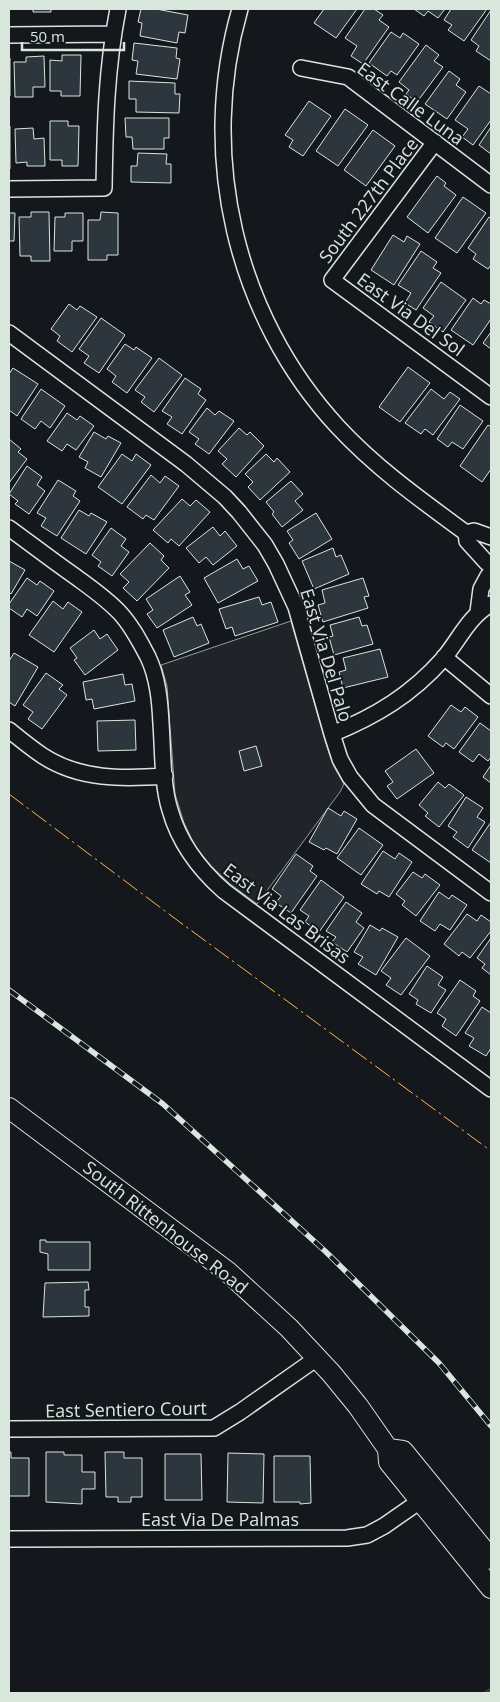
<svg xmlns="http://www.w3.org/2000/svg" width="500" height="1702" font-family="'Open Sans',sans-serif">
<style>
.green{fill:#202428;stroke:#939e99}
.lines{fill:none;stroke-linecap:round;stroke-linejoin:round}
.stream{stroke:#363b3e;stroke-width:4.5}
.building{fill:#2c363c;stroke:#d8e6dc}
.minor-casing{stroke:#d8e6dc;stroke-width:18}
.major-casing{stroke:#d8e6dc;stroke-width:22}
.minor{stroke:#14181c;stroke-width:15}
.major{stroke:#14181c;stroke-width:20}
.rail-casing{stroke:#d8e6dc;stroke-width:5.5}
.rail{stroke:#14181c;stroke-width:4;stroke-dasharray:11;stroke-linecap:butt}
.power{stroke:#ffb74d;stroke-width:1;stroke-dasharray:18 4 2.5 4;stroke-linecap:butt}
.labels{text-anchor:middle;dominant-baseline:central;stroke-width:4;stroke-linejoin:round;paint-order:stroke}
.street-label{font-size:18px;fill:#d8e6dc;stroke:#14181c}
</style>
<rect width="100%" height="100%" fill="#14181c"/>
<path class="green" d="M291,621L326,744L334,767L344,784L340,792L257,904L229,883L210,865L195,846L184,823L175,794L167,686L161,665Z"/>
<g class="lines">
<path class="stream" d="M486,1693L491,1690"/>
</g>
<path class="building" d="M33,9H51V12H33Z
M141,9H156L188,15L185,33L179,32L177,43L140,36L142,23L138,22Z
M324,9H357L336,38L314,23Z
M365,9H374L383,15L379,20L389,27L363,64L351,56L357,46L345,38Z
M414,9H445L438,18L428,11L424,16Z
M451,9H487L464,41L448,30L452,25L444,20Z
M491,10V61L476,51L479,46L471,40Z
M391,32L400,38L403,33L419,44L397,75L391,71L387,76L369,63Z
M134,43L177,48L176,58L180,59L177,79L136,74L138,61L132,60Z
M426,45L439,55L434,61L443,67L417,102L406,94L409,90L399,82Z
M62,55H81L80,96H61V91H50V60L62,61Z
M44,56L45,87H33V97H15L14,62H26V57Z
M9,58H10V96H9Z
M449,71L460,79L456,85L466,92L447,119L425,104Z
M129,81L175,83V94H180L179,113L136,112V99H129Z
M479,86L491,94V120L473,145L462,137L468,129L455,120Z
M309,101L331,116L303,156L289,147L293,140L285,135Z
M345,109L368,125L338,166L316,151Z
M125,118H169V138H164V149H133L132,137H126Z
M50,121H68V126H79L78,166H62V160H50Z
M9,126H10V169H9Z
M491,127V154L479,145Z
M33,128L34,139L44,138L45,166H27V162L16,163L15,129Z
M373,130L395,146L366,186L344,170Z
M138,153L167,154L166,164H171V183L131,182V166H137Z
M437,176L446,183L444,186L456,195L428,233L407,217Z
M463,197L486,213L457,253L435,238Z
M31,212H49L50,261H31V256H20L19,217H31Z
M101,212L118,213V255H107V260H88V220H100Z
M9,213H15L14,241H9Z
M65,213H83V241H72V251H54L55,217H65Z
M489,217L491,218V265L488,269L473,259L476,254L468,248Z
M393,235L404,242L407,236L420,244L394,285L371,270Z
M421,251L437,262L433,268L441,273L416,310L405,303L411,293L398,285Z
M441,282L466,300L443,332L429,322L434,316L423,308Z
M473,298L481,304L484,300L491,304V319L473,345L451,330Z
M69,304L77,310L80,306L97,317L72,352L57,341L60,336L51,329Z
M101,318L125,335L99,373L84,363L89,356L79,349Z
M491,332V349L483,343Z
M125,344L134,350L136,347L152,358L127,393L112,382L116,376L107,369Z
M159,358L182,375L154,412L141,402L145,397L135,390Z
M408,367L430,383L400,422L379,407Z
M13,368L38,384L17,416L9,410V374Z
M185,378L201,389L198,394L206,400L182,434L167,424L172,417L162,411Z
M41,389L65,406L50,428L41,421L35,429L21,419Z
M431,389L444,399L450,392L460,399L433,435L425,429L421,434L405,423Z
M460,405L483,421L463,449L452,442L448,447L437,439Z
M207,408L215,415L219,411L234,421L209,454L195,444L199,439L189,432Z
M67,413L77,420L80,416L94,426L76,450L67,444L62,451L47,441Z
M488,425L491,427V469L482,482L460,466Z
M239,428L247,435L250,432L264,446L236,477L222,464L227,459L218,451Z
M94,432L106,439L108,436L121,443L101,477L85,468L88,462L79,457Z
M9,439L21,449L18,452L27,459L9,483Z
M122,454L132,461L136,454L151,465L122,504L98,487Z
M266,454L274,462L277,458L290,472L260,500L248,487L253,482L245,474Z
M27,466L42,477L37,485L45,491L29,514L15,504L18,501L9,494Z
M151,475L160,483L165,476L179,486L154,520L146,515L143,519L127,507Z
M58,480L76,491L73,496L80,501L57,536L41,526L46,518L37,513Z
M291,481L303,494L295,501L303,510L282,527L272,514L274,512L266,502Z
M182,499L190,506L196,500L210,512L179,546L171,539L168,543L153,530Z
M79,510L89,516L91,513L107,522L86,554L61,538Z
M316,513L332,539L299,559L289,543L293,540L287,531Z
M213,527L220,536L225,531L237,546L213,565L206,557L199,563L186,548Z
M111,528L126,539L121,546L129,552L112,576L98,566L101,562L92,555Z
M150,543L164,556L161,560L169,568L137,601L123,588L129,582L120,574Z
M333,548L336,557L341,555L349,574L314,589L302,561Z
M237,559L243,569L249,566L258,581L218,603L204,578Z
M9,561L25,570L11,594L9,592Z
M180,576L190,592L185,595L192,605L157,628L147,614L153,610L146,599Z
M27,578L37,585L40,581L54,591L37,616L27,609L22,617L9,608V604Z
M363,578L369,596L364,597L368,608L323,622L318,605L325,603L322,590Z
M259,597L262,605L271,602L278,622L235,636L232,627L226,629L219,609Z
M53,601L63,609L68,602L82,612L54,652L29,635Z
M193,617L197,626L201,624L209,643L174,657L163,630Z
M359,617L362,626L367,625L373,644L334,655L329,637L333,636L330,625Z
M94,630L100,639L107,634L118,650L85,675L74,660L77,658L70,648Z
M380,649L388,677L343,688L339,672L346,670L343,658Z
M14,653L38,667L15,706L9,702V661Z
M46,673L63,685L59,689L67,695L42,729L28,719L33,712L23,705Z
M123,674L125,685L132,684L135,701L94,709L92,699L86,700L83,682Z
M451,705L461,712L465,707L478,717L454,749L446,743L443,747L428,736Z
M135,720L136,750L98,751L97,721Z
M480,723L491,731V757L488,761L479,754L473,762L459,752Z
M256,746L262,766L244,771L239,751Z
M416,749L434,773L397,799L387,786L393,782L385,771Z
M491,765V783L483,777Z
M438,782L445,788L449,784L464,795L439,827L425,816L428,813L419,805Z
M466,797L483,808L477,817L485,822L468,848L453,837L457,832L448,826Z
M328,808L341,816L344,811L357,819L337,854L326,848L324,850L309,842Z
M491,822V863L472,850Z
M359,828L383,845L361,875L337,858Z
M383,851L395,859L399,853L412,862L389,897L379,891L377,894L361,884Z
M296,854L313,866L310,871L317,876L291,913L276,903L281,896L272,889Z
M413,872L422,878L425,874L440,885L416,916L402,905L405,901L396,894Z
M321,880L344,897L319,932L305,922L309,916L300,910Z
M439,892L449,899L452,895L467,905L450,930L440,924L435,931L420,921Z
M346,902L362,913L356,922L364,928L347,952L332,942L336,937L326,931Z
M467,914L477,921L481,915L491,922V931L470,958L462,952L459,956L444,944Z
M370,925L380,931L382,928L398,937L376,975L358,964L363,957L354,952Z
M406,938L430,956L401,995L386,985L391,978L381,971Z
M491,938V975L482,968L485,964L477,958Z
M427,966L443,977L438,985L446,990L431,1013L416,1004L418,1000L409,994Z
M460,980L476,991L473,996L480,1001L456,1036L442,1026L446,1019L437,1013Z
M482,1007L491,1013V1048L486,1056L469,1046L474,1038L465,1033Z
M40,1240H46V1242H90V1270H48V1254L40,1252Z
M88,1282L89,1290H85V1307H89V1316L43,1317L45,1283Z
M9,1452H11V1458H29V1496H9Z
M46,1452H64V1455H82V1472H95V1489H82V1504L46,1502Z
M105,1452H124V1458H142V1497H131V1502H118V1497H106Z
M228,1453L264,1454L263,1503L227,1502Z
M165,1454H201L202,1500H165Z
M274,1456H310L311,1503L300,1504V1502H274Z"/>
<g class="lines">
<g class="minor-casing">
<path id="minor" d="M240,9C198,154 235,316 338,427C376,468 421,500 466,533L467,541L487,563
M9,35L113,34
M301,68L348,77L491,185
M435,142L332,280L491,397
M9,189L104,188C105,126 106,71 118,9
M9,333L186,464L225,497L239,512L265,545L276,564L296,607L332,734L340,759L350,777L373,805L491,893
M9,528C31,544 53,561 76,577C91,588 107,599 120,613C132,626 140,642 148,657C158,678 160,702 161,724C163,750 162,785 170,810C179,842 199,869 224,891L491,1089
M466,533L474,531L491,537
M478,612L481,589L488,576
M444,657L491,696
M9,730C20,739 31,748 43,756C80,780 123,779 165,776
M332,734C376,716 411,695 443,659C459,640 469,616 491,604
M9,1429L214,1428L240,1412L317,1358
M9,1539L347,1538L367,1535L384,1526L420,1501"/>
</g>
<g class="major-casing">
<path id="major" d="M9,1108L228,1272L289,1328L331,1373L358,1406L388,1449L389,1462L491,1588
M388,1449L403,1451L491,1559"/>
</g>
<use href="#minor" class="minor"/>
<use href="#major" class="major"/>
<g class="rail-casing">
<path id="rail" d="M9,990L163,1104L325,1251L439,1363L491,1426"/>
</g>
<use href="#rail" class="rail"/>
<path class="power" d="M9,794L181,923L491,1151"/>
</g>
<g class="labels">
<g class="street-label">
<text transform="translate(411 103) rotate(36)">East Calle Luna</text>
<text transform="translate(368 200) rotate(-53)">South 227th Place</text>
<text transform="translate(411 314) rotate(36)">East Via Del Sol</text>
<text transform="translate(327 655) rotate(73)">East Via Del Palo</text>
<text transform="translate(287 913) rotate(37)">East Via Las Brisas</text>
<text transform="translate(166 1227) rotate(38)">South Rittenhouse Road</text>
<text transform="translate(126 1409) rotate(-1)">East Sentiero Court</text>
<text x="220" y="1519">East Via De Palmas</text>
</g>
</g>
<rect width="500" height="1702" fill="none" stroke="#d8e6dc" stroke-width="20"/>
<path d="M22 42v8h102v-8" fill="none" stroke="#d8e6dc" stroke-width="2.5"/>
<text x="30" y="42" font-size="15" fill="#d8e6dc" stroke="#14181c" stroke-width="4" paint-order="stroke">50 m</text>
</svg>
